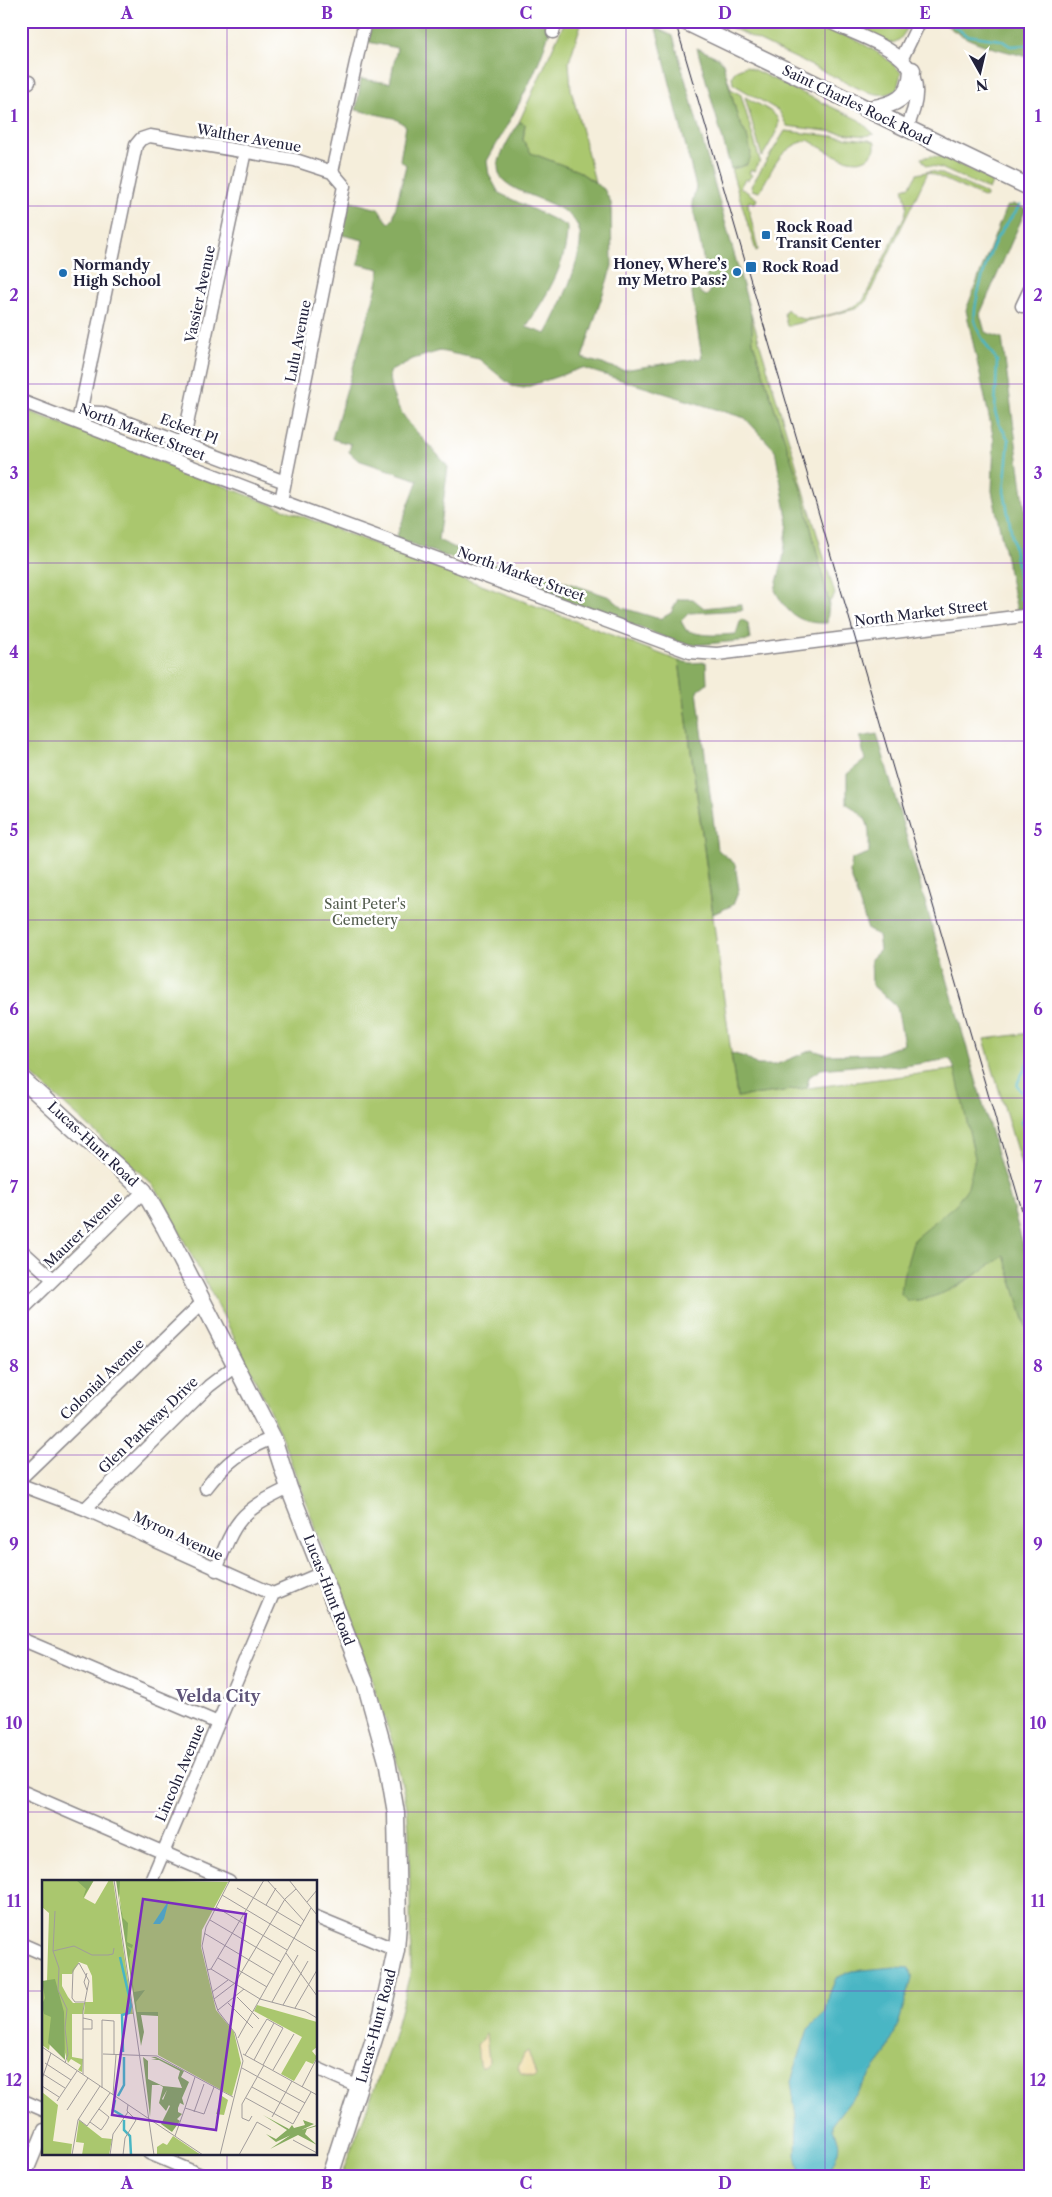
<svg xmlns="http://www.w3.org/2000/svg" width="1052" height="2197" font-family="'Libre Caslon Text',serif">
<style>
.green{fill:#aac76e;stroke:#667454}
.forest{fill:#87ac61;stroke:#54674e}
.sand{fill:#eeda9e;stroke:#887e6c}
.water{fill:#49b6c4;stroke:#366c80}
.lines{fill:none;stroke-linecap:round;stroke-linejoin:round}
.stream{stroke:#49b6c4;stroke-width:2.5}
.minor-casing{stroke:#8c888b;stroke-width:15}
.major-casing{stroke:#8c888b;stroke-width:19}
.minor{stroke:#fff;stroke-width:12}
.major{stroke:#fff;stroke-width:16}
.tram{stroke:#22223b;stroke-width:1}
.grid{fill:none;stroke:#7b2cbf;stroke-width:1;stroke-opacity:0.55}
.poi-dot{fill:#1f6fb2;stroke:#fff;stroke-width:2}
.labels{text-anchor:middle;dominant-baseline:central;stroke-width:5;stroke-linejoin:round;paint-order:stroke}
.street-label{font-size:14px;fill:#22223b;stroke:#fff}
.poi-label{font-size:14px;font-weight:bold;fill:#22223b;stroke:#fff;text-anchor:start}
.park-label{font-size:14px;fill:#525c4d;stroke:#fff}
.quarter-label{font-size:16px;font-weight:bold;fill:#5f5579;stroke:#fff}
.inset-river{fill:none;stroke:#49b6c4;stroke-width:2.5}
.inset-road{fill:none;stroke:#a19c9b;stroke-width:1}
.view{fill:#7b2cbf;fill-opacity:0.15;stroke:#7b2cbf;stroke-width:2.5}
.inset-edge{fill:none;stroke:#22223b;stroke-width:2.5}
.neatline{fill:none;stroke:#7b2cbf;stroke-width:2}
.grid-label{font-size:16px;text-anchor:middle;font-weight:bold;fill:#7b2cbf}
</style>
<rect width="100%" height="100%" fill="#fff"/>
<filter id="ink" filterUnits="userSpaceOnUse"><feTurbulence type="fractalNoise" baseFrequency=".02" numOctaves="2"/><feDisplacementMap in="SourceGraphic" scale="10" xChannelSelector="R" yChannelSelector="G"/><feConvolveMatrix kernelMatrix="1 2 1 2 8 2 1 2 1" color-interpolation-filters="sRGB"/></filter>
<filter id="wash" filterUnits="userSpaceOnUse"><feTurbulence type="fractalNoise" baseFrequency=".0096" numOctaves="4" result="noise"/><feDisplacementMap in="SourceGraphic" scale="20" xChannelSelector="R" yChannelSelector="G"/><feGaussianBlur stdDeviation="1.12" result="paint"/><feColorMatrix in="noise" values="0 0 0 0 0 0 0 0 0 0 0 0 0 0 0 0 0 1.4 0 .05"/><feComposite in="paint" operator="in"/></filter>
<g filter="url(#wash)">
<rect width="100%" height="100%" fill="#f5eedb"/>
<path class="green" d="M565,21H582L569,62L571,89L595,182L578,171L531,153L523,141L525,124L519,122Z
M812,21C834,27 890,55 901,73L897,89C887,98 874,94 862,90L720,22Z
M845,21H910C905,31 902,43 889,43Z
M746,66L859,120L874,134L865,136L787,126L779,111L733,84L732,76L736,70Z
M726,74L731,89L741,95L760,161L754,171L751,170L749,173L752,175L748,180L745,179L740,187L757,199L755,203L749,201L748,205L758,250L756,251L731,169L747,165V136L738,119Z
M745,97C786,119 786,116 762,157Z
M785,131L869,140L875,142V149C861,176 826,150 808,140C777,149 775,167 759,192L752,190L751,186Z
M931,156L943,157L990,179L992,183L989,190L941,168L926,165L921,158Z
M930,171L940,173L987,194L985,198L928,172L865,303L855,309L787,326L784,313L787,309C792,315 796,318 804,319C817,320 854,309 863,301L905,215L907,206L903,188L910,186L917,174Z
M751,314L835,594L829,603L803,495L753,342Z
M21,408L679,661L737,1097L958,1069L1031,1308V2176H341L392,2042L411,1970L409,1831L407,1807L393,1744L370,1675L282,1438C245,1354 201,1274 159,1193L148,1180L21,1065Z
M1031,1033V1198L984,1039Z"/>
<path class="forest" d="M372,21H552C540,71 512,117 487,161L489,175L499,193L567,226C568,264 546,296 526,327L546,334C558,313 584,256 580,233C574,196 497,198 498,167C499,153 512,135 519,122L525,124L523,140L531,153L578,171L604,189L611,203L612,266L582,358L623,370L702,358L691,287L695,283L699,291L706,296L710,292L692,203L696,187L656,28L673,36L751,314L753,342L803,495L829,603L827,623C799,624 787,614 775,590L783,559L788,523L775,450L745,418L582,368L524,388L512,386L479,359L440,351L413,359L389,372C389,414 425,437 448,467L438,540L492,565L506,562L610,597L623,608L660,619L671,613L678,599H693L704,608L740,604L743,610L689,613L681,621L686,630C703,637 719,635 736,634L741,619L748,623L750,640L695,645L678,642L396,538L418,480L358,460L349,452L351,444L332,439L376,290L380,269L358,264L363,240L342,235L348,201L378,209L389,223L393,219L406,165L400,160L406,126L394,118L356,110L361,79L390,83L397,48L368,42Z
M942,21H972L984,25L995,21H1024L1031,25V58C1000,49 965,44 942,21Z
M697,48L719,58L723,63L738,119L747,136L751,153C750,166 743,166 731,169Z
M1013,204L1026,209L980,314L985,332L1002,338L1031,555V609L1017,611L992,491L994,440L966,310L1006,207Z
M679,661L691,663L706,662L707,683L697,691L717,849L735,864L739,890L733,905L713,914Z
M877,734L1031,1272V1342L1004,1256C974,1275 945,1300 908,1301L901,1294L903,1277L914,1239L956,1204L968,1187L975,1158L955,1069L950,1059L898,1067L874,1064L821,1069L809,1077L807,1088L737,1097L731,1053L745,1057L757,1065H775L812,1050L829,1055L877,1054L904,1044L897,1007L872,985L871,959L880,950L878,935L868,930L850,873L852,859L869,853C869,826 872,819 847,804V774L865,760L860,737Z"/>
<path class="sand" d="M486,2034L489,2061L484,2067H480C477,2058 479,2053 477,2045Z
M528,2051L536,2075L534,2077L521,2073L518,2068L524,2054Z"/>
<path class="water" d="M895,1967L909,1968L912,1979L899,2022L885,2056L832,2125V2130C847,2146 833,2159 828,2176H801L796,2156L797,2124L791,2081L808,2029L826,2012L829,1995L836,1978L852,1971Z"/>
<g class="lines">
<path class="stream" d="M947,21L966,35L1001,40L1010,46L1031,45
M1020,205C1014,215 1006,223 1000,233C990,247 972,305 975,321C978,336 989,348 997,361L995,412L999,424L1009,440L1004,491L1017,564L1021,599
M1030,646L1031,649
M1031,1049C1029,1055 1028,1063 1025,1069C1016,1086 1013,1083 1029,1101L1028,1109L1021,1122L1031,1145"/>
</g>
</g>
<g filter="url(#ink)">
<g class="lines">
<g class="minor-casing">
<path id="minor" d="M827,21C880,46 941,57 906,129
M553,32L556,21
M902,58L920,21
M21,82H29
M332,172L365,21
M1022,306L1031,287
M21,401L281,501L690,652L717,654L1031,615
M80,412L102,413L285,482
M78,423L136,145L141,139L150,136L295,160L332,172L344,186L281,501
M183,443L245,151
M21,1250L53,1279
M21,1311L144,1191
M21,1478L203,1302
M21,1485L85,1509L273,1594L322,1573
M206,1488C226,1462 242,1450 273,1438
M85,1509L209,1386L235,1366
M216,1570C235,1520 240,1511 289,1488
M21,1639L218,1723
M21,1791L229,1881
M151,1881L273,1594
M316,1917L396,1950
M21,1944L44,1954
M316,2068L359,2087
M21,2100L44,2110
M149,2153L203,2176
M25,2176L44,2130"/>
</g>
<g class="major-casing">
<path id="major" d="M684,21L1031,188
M869,109C894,105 911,99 912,70
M21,1078L144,1191L165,1228L273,1438L289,1488L365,1682L387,1761L396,1813L398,1924L396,1950L382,2014L330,2176"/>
</g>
<use href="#minor" class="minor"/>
<use href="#major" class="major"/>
<path class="tram" d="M675,21L1031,1241"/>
</g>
</g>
<path class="grid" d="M227,21V1881M426,21V2176M626,21V2176M825,21V2176M21,206H1031M21,384H1031M21,563H1031M21,741H1031M21,920H1031M21,1098H1031M21,1277H1031M21,1455H1031M21,1634H1031M21,1812H1031M21,1991H44M316,1991H1031M227,2153V2176"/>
<g class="poi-dot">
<rect x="761" y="230" width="10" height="10" rx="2.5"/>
<rect x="745" y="261" width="12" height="12" rx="2.5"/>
<circle cx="737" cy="272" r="5"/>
<circle cx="63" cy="273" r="5"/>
</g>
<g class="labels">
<g class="street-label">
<text transform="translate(857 105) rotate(26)">Saint Charles Rock Road</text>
<text transform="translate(249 138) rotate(10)">Walther Avenue</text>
<text transform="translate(200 294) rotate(-78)">Vassier Avenue</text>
<text transform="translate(298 341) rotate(-79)">Lulu Avenue</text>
<text transform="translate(189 429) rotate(21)">Eckert Pl</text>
<text transform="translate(142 432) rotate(21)">North Market Street</text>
<text transform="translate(521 574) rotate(20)">North Market Street</text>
<text transform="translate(921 613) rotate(-7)">North Market Street</text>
<text transform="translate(93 1144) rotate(43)">Lucas-Hunt Road</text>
<text transform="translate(83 1230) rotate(-44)">Maurer Avenue</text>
<text transform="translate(102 1379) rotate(-44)">Colonial Avenue</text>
<text transform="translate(148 1425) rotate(-44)">Glen Parkway Drive</text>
<text transform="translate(178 1536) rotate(25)">Myron Avenue</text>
<text transform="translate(329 1590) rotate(69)">Lucas-Hunt Road</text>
<text transform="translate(180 1773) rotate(-67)">Lincoln Avenue</text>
<text transform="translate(376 2026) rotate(-75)">Lucas-Hunt Road</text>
</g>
<g class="poi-label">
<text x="776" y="227">Rock Road<tspan x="776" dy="16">Transit Center</tspan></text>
<text x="727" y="264" text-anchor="end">Honey, Where’s<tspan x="727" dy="16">my Metro Pass?</tspan></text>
<text x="73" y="265">Normandy<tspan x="73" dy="16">High School</tspan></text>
<text x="762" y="267">Rock Road</text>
</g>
<g class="park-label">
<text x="365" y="904">Saint Peter's<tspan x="365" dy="16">Cemetery</tspan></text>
</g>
<g class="quarter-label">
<text x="218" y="1696">Velda City</text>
</g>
</g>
<g transform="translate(42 1880)">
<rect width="275" height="275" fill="#f5eedb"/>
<path d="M0,0H52L42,18L53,24L67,0H71L91,134H42L43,122H51L50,96L45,85L37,82L30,94H20V106L26,117L31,123H42L41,134H30V177L41,179L40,192L36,190L39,185L29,179L26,183L12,134L7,170L0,165V101L5,102L7,33L0,27ZM75,0L186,2L160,50L159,67L174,130L192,152L199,183L190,216L116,175V132H94ZM215,125L275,142V167L270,171L275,177L271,184L264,181L252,201L239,194L260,157L212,131ZM0,212L16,225L11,261L30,264L29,275H0ZM180,216L186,220L182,235L174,234ZM37,240L60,258L70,259L67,275H40L42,263L34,262ZM131,256L159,275H115V267L121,263L125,265Z" fill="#aac76e"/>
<path d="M34,0H52L41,18L44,9ZM74,0L78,1L77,18L81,38L86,43L85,62L91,65L90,68L85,66L89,71L87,79L92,112L103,110L94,122L95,132H116V136L99,135L102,152L99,166ZM13,99L22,132L23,180L6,163L9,137L2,134L0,124L3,118L0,101ZM101,177L106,181V199L121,206L140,208L136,198L138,191L117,180H109L115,179L109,177H114L142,191L139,197L147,202L140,218L142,225L138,223L136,228V232L140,234L135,239L138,241L130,252L119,244L128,226L121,220L125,210L120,219L127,225L124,231L117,223L121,207L118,205H110L108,237ZM221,235L247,249L250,245L252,248L263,245L261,240L272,244L234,262L224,254L234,259L245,250ZM275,245V246L265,249L263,254L275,265L256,255L228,269L253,252Z" fill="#87ac61"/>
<path d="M127,20L122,39L118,44H111Z" fill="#49b6c4"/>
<path class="inset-river" d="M78,77L89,125L87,133L80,135L81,172M76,216L82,205V177M73,220L71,230L81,236M82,240V250L88,256L89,275"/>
<path class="inset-road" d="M72,0L112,275M225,0L262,41M247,0L275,35M195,8L259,46M180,15L275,72M265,22L275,10M224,25L234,8M174,27L245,70M13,31L11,71L17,88L16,110L25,129L23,148L26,174L23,183M168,40L239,82M162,53L232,95M11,71L32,66L50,75H66L71,74L72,68M244,73L275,116M176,78L225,107M169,89L222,0M165,90L169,89L218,119L263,131L275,138M45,93L42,102L45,110M170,112L186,100M195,117L217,139M172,119L193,103L243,19L254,9M230,122L256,75M186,123L211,148M241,125L266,81M253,128L275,90M176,130L202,109M41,149H50V140L41,138M196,158L269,28M0,167L161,275M61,174L115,176L191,217M201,174L275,215M203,175L225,139L241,148L221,185M212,180L232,143M3,183L29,200M200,188L263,223M231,190L252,154M1,194L23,208M41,194V131L47,101L37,83L31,90L30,118L33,122H42M153,197L143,228L162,234L172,207M0,199L9,173M0,206L17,217M210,207L257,233M260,207L275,178M60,208V140L72,141V175M71,215L74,175M204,218L251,244L269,212M15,221L35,191M25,230L46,198M152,232L162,204M210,236L207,241L200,238V224L222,185M230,237L250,201M36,239L45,246L68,213M48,242L59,250L64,243L67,237L57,229M133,256L143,228M251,260L275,273M30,275L36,240L58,206M68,275L71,254L86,232M81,275L83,258L94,240L85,231L86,225M178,275L201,181L193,153L176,131L172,119L160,66L164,47L188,0M197,275L215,242L229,250"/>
<path class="view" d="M101,19L204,34L174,250L70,235Z"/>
<rect width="275" height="275" class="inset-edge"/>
</g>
<rect width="1052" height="2197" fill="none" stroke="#fff" stroke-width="55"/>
<g transform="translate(980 72) rotate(172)" stroke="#ffffff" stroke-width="4" paint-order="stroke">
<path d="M0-4L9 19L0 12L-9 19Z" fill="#22223b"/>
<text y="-8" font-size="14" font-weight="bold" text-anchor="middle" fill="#22223b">N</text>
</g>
<rect x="28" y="28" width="996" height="2142" class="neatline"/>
<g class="grid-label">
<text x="127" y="19">A</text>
<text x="327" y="19">B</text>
<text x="526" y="19">C</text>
<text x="725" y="19">D</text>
<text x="925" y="19">E</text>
<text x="14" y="122">1</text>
<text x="1038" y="122">1</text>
<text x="14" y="301">2</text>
<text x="1038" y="301">2</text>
<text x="14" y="479">3</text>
<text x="1038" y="479">3</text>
<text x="14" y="658">4</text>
<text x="1038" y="658">4</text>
<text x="14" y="836">5</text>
<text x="1038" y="836">5</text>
<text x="14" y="1015">6</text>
<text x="1038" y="1015">6</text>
<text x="14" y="1193">7</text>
<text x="1038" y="1193">7</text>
<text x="14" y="1372">8</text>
<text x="1038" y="1372">8</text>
<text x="14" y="1550">9</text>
<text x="1038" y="1550">9</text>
<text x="14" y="1729">10</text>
<text x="1038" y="1729">10</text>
<text x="14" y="1907">11</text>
<text x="1038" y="1907">11</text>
<text x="14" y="2086">12</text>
<text x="1038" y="2086">12</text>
<text x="127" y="2189">A</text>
<text x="327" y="2189">B</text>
<text x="526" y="2189">C</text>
<text x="725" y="2189">D</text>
<text x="925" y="2189">E</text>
</g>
</svg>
